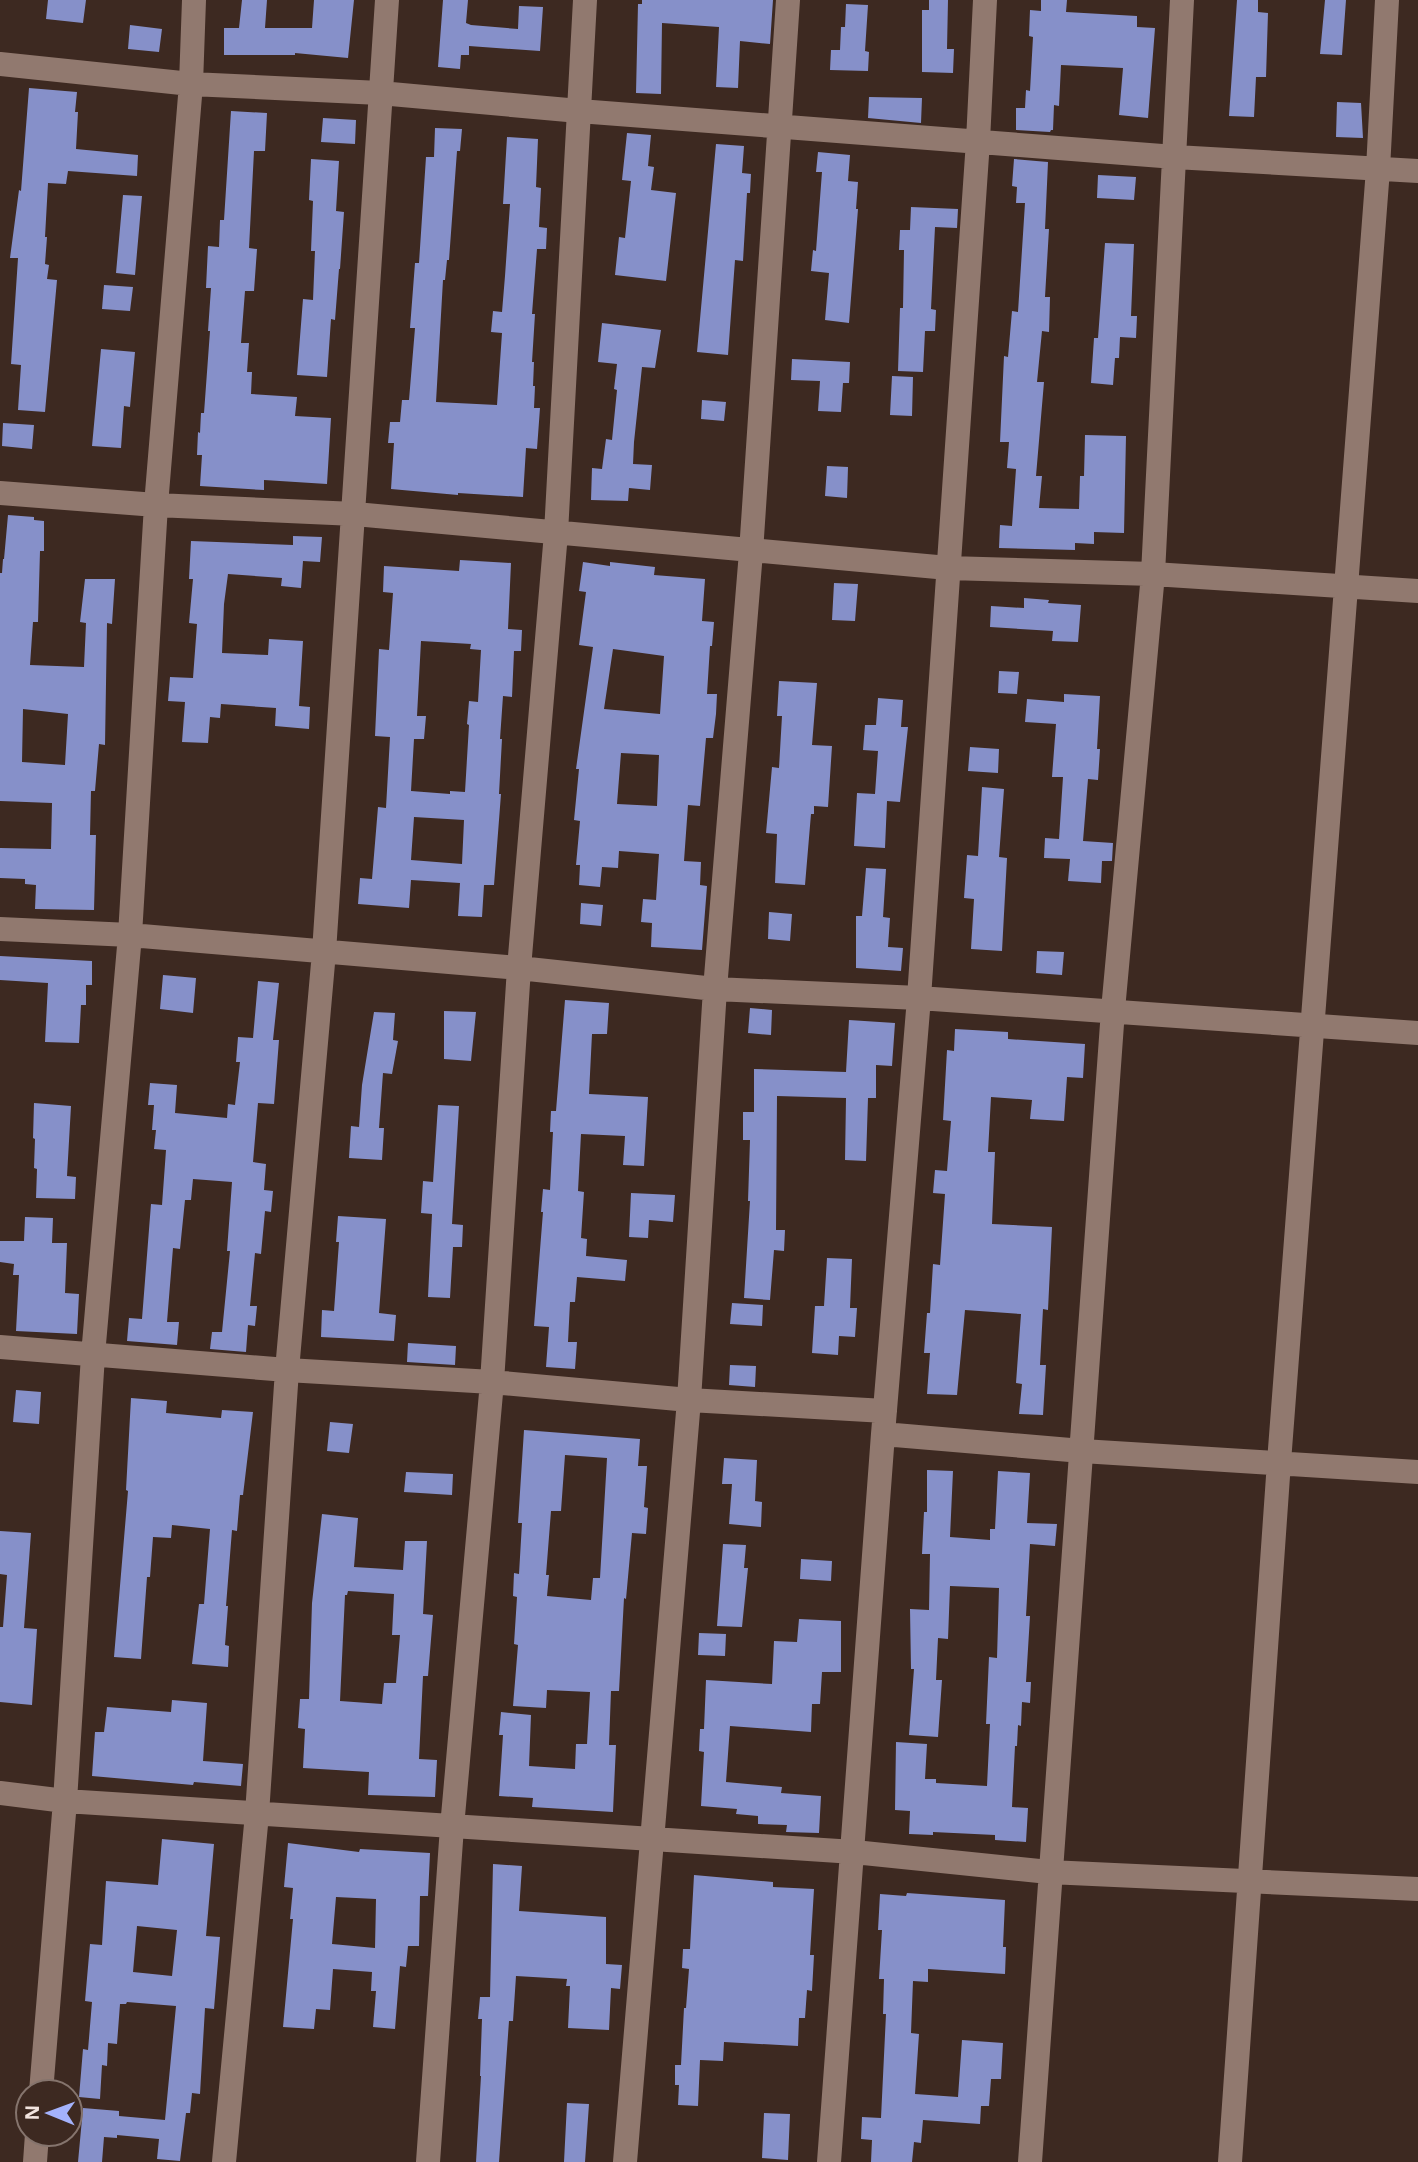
<svg xmlns="http://www.w3.org/2000/svg" width="1418" height="2162" font-family="'Open Sans',sans-serif">
<style>
.building{fill:#8690c9;fill-rule:evenodd}
.lines{fill:none;stroke-linecap:round;stroke-linejoin:round}
.minor{stroke:#91796f;stroke-width:24}
</style>
<rect width="100%" height="100%" fill="#3d2921"/>
<path class="building" d="M48,0H86L83,23L46,19Z
M242,0H267L265,28H312L314,0H354L348,58L295,53V55H224V28H239Z
M443,0H468L466,23L471,25L518,29L519,6L543,7L540,51L469,46V55H461L460,69L438,67Z
M642,0H773L770,44L740,41L738,88L716,87L719,27L662,23L661,94L636,93L638,4H642Z
M929,0H948L947,49H954L953,73L922,72V10H929Z
M1041,0H1067L1066,12L1137,16V27L1155,28L1148,118L1119,115L1123,68L1061,65L1059,106L1054,105L1053,130H1051L1050,132L1016,130V108H1025L1026,90L1030,91L1033,37L1029,36L1030,10L1041,11Z
M1237,0H1258V12L1268,13L1266,77H1256L1254,117L1229,116Z
M1325,0H1346L1342,55L1320,54Z
M846,4L868,5L865,51L869,52L868,71L830,70L831,50H840L841,27H845Z
M130,25L162,29L159,52L128,49Z
M29,88L77,92L75,112H78L76,149L138,155L137,176L68,171L66,184L48,183L45,237H47L45,264L49,265L47,279L57,280L45,412L18,410L21,365L11,364L18,258H10L19,190L21,191Z
M869,97L922,98L921,123L868,118Z
M1337,102L1361,103L1363,138L1336,137Z
M231,111L267,113L265,151H254L249,248L257,249L254,291H245L241,343H249L247,372H252L251,394L297,397L295,416L331,418L327,484L264,480V490L200,486L202,455H197L198,432L200,433L201,413H204L210,331H208L211,288H206L208,246L219,247L220,220H224Z
M323,118L356,120L355,144L321,142Z
M435,128L462,129L460,151H457L449,260H447L445,280H443L436,402L497,405L502,333L491,332L493,311L502,312L505,276L510,204H503L507,137L538,139L536,187L541,188L539,227L547,228L546,249H537L532,314H535L532,362H534L533,386H535L534,408H540L537,449L526,448L523,497L458,493V495L391,489L394,443H388L390,422H400L402,400H409L415,328H410L415,263H419L426,157H434Z
M627,133L651,135L648,166L654,167L651,190L676,193L666,281L615,275L619,237L625,238L631,181L622,180Z
M716,144L744,146L742,173L751,174L750,193H747L743,261L735,260L728,355L697,352Z
M818,152L850,155L848,181L858,182L856,209H858L849,323L825,320L829,273L811,271L813,250L816,251L822,172H816Z
M311,159L339,161L336,211L344,212L340,269H339L335,320L331,319L327,377L297,375L303,299L313,300L315,251H311L313,201L309,200Z
M1014,159L1048,162L1045,229H1049L1045,297H1050L1049,332L1042,331L1037,382H1044L1036,476H1042L1039,508L1079,509L1080,476H1084L1085,435L1126,436L1124,533L1094,532V544L1075,543V550L999,548L1000,525L1012,526L1016,469L1007,468L1009,442H1000L1004,356L1008,357L1012,311L1018,312L1025,203H1016L1017,187L1012,186Z
M1098,175L1136,177L1134,200L1097,198Z
M123,195L142,196L135,275L116,273Z
M911,207L958,209L957,228L935,227L931,309L936,310L935,331H925L923,372L898,371L900,308H903L904,250H899L900,230H910Z
M1105,243L1134,244L1131,316H1137L1136,338L1120,337L1119,358H1115L1113,385L1091,383L1094,338H1098Z
M104,285L133,287L130,311L102,309Z
M602,323L661,330L655,368L642,367L634,442L633,464L652,465L650,490L629,488L628,501L591,500L592,468L602,469L606,439L612,440L617,390L614,389L617,364L598,362Z
M101,349L135,352L130,407L124,406L121,448L92,446Z
M792,359L850,362L849,383H843L841,412L818,411L820,381L791,380Z
M892,376L913,377L912,416L890,415Z
M702,400L726,402L724,421L701,419Z
M3,423L34,425L32,449L2,446Z
M827,466L848,467L847,498L825,496Z
M8,515L34,517V520L44,521V551H40L38,622H33L30,665L84,667L86,623L80,622L85,579H115L112,624L107,623L105,745L99,744L95,791H91L90,835H96L94,910L35,909L36,885L25,884V879L0,878V848L51,849L52,803L0,801V573H2L3,559H4ZM23,709L68,714L65,765L22,762Z
M293,536L322,537L320,562L303,561L301,588L281,586L282,578L228,574L224,604L222,653L268,655L269,639L303,641L299,706L310,707L309,729L275,726L276,708L221,704L220,718L210,717L208,743L182,742L185,702L168,701L170,677L193,678L197,624L189,623L193,579H189L191,541L293,545Z
M460,560L511,563L508,629L522,630L521,651H514L512,697L503,696L500,739H502L499,794H501L494,885H484L482,917L458,916L460,883L411,880L409,908L358,904L360,878L372,879L378,807L386,808L390,737L375,736L379,649L389,650L393,593L383,592L384,566L459,571ZM421,641L471,644L470,649L481,650L478,702L469,701L467,724L469,725L465,792L450,791V794L411,791L414,739H424L426,716H417ZM414,817L464,820L462,864L411,860Z
M583,562L610,566V562L655,567L654,575L705,579L702,621L714,622L712,646H710L707,694H717L716,714L713,738H706L700,806L688,805L684,861L701,862L700,885L707,886L702,950L651,947L652,923L641,922L643,899L656,900L659,854L619,851L618,868L602,867L600,887L579,885L580,865H576L580,821L574,820L579,769H576L593,647L579,645L586,592L579,591ZM613,649L664,656L660,714L604,709ZM621,753L659,755L657,806L617,804Z
M834,583L858,584L855,621L832,620Z
M1024,598L1049,600L1048,603L1081,605L1078,642L1052,641L1053,631L990,627L991,606L1024,608Z
M999,671L1019,672L1017,694L998,693Z
M779,681L817,683L812,745L832,746L828,807L814,806V814H811L805,885L775,883L777,834L766,833L772,767L779,768L782,716H777Z
M1064,694L1100,696L1097,749H1100L1098,780L1088,779L1083,841L1113,843L1112,861H1102L1101,883L1068,881L1070,859L1044,858L1045,838L1059,839L1063,777H1052L1056,724L1025,722L1027,699L1064,702Z
M878,698L903,700L901,727H908L900,802L887,801L885,848L854,846L857,793L875,794L878,751L863,750L865,725H876Z
M970,747L999,749L998,773L968,771Z
M982,787L1004,789L999,857L1007,858L1002,951L971,949L974,899L964,898L967,855L978,856Z
M866,868L886,869L883,917L890,918L888,947L903,948L901,971L856,968V916H862Z
M581,903L603,905L601,926L580,924Z
M769,912L792,914L790,941L768,939Z
M1037,951L1064,952L1062,975L1036,973Z
M0,956L92,961V985H86V1005H81L79,1043L45,1042L48,983L0,980Z
M163,975L196,978L193,1013L160,1009Z
M258,981L279,983L273,1040H279L274,1104L258,1103L253,1162L266,1164L264,1190L273,1191L271,1212L265,1211L261,1254L255,1253L250,1306H257L255,1326L248,1325L246,1352L210,1349L212,1332H222L230,1251H227L232,1182L193,1179L191,1200H185L180,1249L173,1248L167,1322H179L177,1345L127,1341L129,1318L142,1319L151,1204L162,1205L166,1150L154,1149L156,1130H152L154,1105H148L150,1083L177,1085L175,1113L227,1118L228,1104L235,1105L240,1062H236L238,1037L253,1038Z
M565,1000L609,1003L607,1034H592L589,1094L648,1097L644,1166L623,1165L625,1136L581,1134L578,1191L584,1192L581,1238L587,1239L586,1256L627,1260L625,1281L577,1277L575,1302H570L568,1342H577L575,1369L546,1367L549,1327L534,1326L543,1212H541L543,1189L550,1190L553,1132H550L551,1111H556Z
M750,1008L772,1010L771,1035L748,1033Z
M444,1011L476,1012L471,1061L444,1059Z
M374,1012L395,1013L393,1040L398,1041L392,1074L383,1073L379,1128H384L382,1160L349,1158L351,1126L359,1127L362,1085Z
M849,1020L895,1023L892,1066L876,1065V1098H868L866,1161L845,1160L846,1098L777,1096L776,1230H785L784,1251L774,1250L770,1300L744,1298L750,1201H748L750,1140H743V1112H754V1069L846,1072Z
M955,1029L1008,1032V1039L1085,1044L1083,1078L1067,1077L1064,1121L1030,1119L1032,1100L991,1097L988,1152H995L992,1224L1052,1227L1048,1310L1043,1309L1040,1365H1046L1043,1415L1019,1414L1022,1384L1016,1383L1021,1314L965,1310L957,1395L927,1394L930,1353H924L927,1313H930L933,1264L940,1265L945,1194L933,1193L935,1170L947,1171L951,1121L943,1120L947,1050L954,1051Z
M34,1103L71,1106L67,1176L76,1177L75,1199L36,1198L37,1169L34,1168L35,1139L33,1138Z
M438,1105L459,1106L452,1224L463,1225L462,1247H453L450,1298L428,1297L432,1214L421,1213L423,1181L433,1182Z
M631,1193L675,1195L673,1222L649,1220L648,1238L629,1237Z
M338,1216L386,1219L379,1313L396,1315L394,1341L321,1337L322,1310L334,1311L339,1242H336Z
M25,1217L53,1218L52,1243H67L65,1293L79,1294L77,1334L16,1331L19,1275H13L14,1264L0,1262V1241H24Z
M827,1258L852,1259L850,1308H857L855,1337L839,1336L838,1355L812,1353L815,1306H824Z
M732,1303L763,1305L762,1326L730,1324Z
M408,1343L456,1346L455,1365L407,1362Z
M730,1365L756,1366L755,1387L729,1385Z
M16,1390L41,1392L39,1424L13,1422Z
M131,1398L167,1401L166,1413L221,1418L222,1410L253,1412L243,1495H240L237,1531L232,1530L226,1606H228L225,1645L229,1646L228,1667L192,1664L199,1604H204L210,1529L172,1525L171,1538L153,1537L150,1577H147L141,1659L114,1657L128,1491L126,1490Z
M330,1422L353,1424L349,1453L327,1451Z
M524,1430L640,1439L638,1466H647L644,1507L648,1508L646,1534L632,1533L626,1599L624,1598L619,1691H611L609,1745H616L613,1812L532,1807L533,1798L499,1796L503,1735H499L501,1712L531,1715L529,1766L575,1769L576,1744H587L590,1692L547,1690L546,1708L513,1706L518,1645L514,1644L517,1597L513,1596L514,1573L519,1574L522,1523H518ZM565,1455L607,1458L600,1578H593L591,1600L547,1596L549,1575H546L551,1511H561Z
M724,1458L757,1460L755,1501L762,1502L761,1527L729,1524L732,1484H722Z
M927,1470L953,1471L950,1537L990,1540V1529H995L998,1471L1030,1473L1027,1523L1057,1524L1055,1546L1030,1544L1026,1616H1030L1026,1682H1031L1030,1703L1022,1702L1021,1726L1018,1725L1017,1746H1015L1012,1807L1028,1808L1026,1842L995,1840V1835L933,1832V1835L909,1834L910,1811L895,1810L896,1742L927,1744L925,1779H936V1783L987,1786L990,1724H986L989,1657L997,1658L999,1588L950,1586L948,1639L938,1638L936,1680H942L938,1737L909,1735L914,1669H911L910,1609L929,1610L930,1554H922L924,1512H927Z
M406,1472L453,1474L452,1495L404,1492Z
M322,1514L358,1518L354,1567L403,1570L405,1541H427L423,1614L433,1615L428,1676H423L419,1759L437,1760L435,1797L368,1795L369,1772L303,1768L305,1729L298,1728L300,1699H309L312,1603ZM348,1591L394,1594L392,1635H400L396,1683H384L382,1704L340,1701L345,1595H347Z
M0,1531L31,1533L24,1628L37,1629L32,1705L0,1702V1627H3L7,1575L0,1574Z
M723,1544L746,1545L744,1568H748L742,1627L717,1626Z
M801,1559L832,1561L831,1581L800,1579Z
M799,1619L841,1621V1672H822L820,1704H812L811,1732L730,1726L726,1782L782,1787L781,1793L821,1796L819,1833L786,1832L787,1825L758,1824V1816L736,1814L737,1809L701,1806L704,1752L699,1751L700,1729H704L706,1680L772,1684L774,1641L797,1642Z
M699,1633L726,1634L725,1656L698,1655Z
M172,1700L207,1703L203,1761L243,1764L241,1786L194,1782L193,1785L92,1776L95,1732H104L107,1707L171,1712Z
M162,1839L214,1844L206,1936L220,1937L214,2009L205,2008L200,2094L192,2093L190,2113H186L180,2161L157,2159L159,2139L117,2135V2138L104,2137L102,2162H78L83,2108L119,2111V2116L165,2120L176,2006L127,2002L126,2004H120L117,2044L108,2043L107,2066L102,2065L100,2099L79,2097L83,2049L88,2050L92,2002L85,2001L90,1944L102,1945L106,1881L158,1885ZM137,1926L177,1930L172,1976L133,1972Z
M288,1843L359,1852L360,1849L430,1853L428,1896H420L419,1946H408L406,1967L400,1966L395,2029L373,2027L376,1991H371L372,1972L333,1969L330,2010L316,2009L314,2029L283,2027L293,1919H290L293,1888L284,1887ZM336,1897L376,1899L375,1948L332,1944Z
M493,1864L522,1866L519,1911L606,1917V1964L622,1965L620,1989L611,1988L609,2030L568,2028L570,1986H566L567,1979L516,1976L513,2021H509L499,2162H476L481,2076H480L482,2019H478L480,1997H490Z
M694,1875L773,1882V1887L814,1889L810,1955H814L812,1991L807,1990L805,2018H799L798,2046L724,2042L723,2061L700,2060L698,2106L678,2105L679,2085H675V2065H681L684,2008H686L689,1969L682,1968L683,1949H690Z
M907,1893L1005,1900L1003,1947H1006L1005,1974L928,1969V1982L913,1981L911,2033L919,2034L915,2094L958,2097L962,2040L1003,2043L1001,2079H991L989,2106H981L980,2124L923,2120L921,2143L914,2142L912,2162H871L872,2140L861,2139L862,2117L881,2118L886,2014H883L884,1979H879L882,1930H878L880,1894L906,1896Z
M567,2103L589,2104L585,2162H564Z
M764,2113L790,2114L788,2160L762,2158Z"/>
<g class="lines">
<path class="minor" d="M0,64L191,84L380,93L579,111L1175,157L1418,171
M0,493L156,505L355,514L948,568L1153,574L1418,591
M0,929L130,935L519,968L715,989L919,998L1418,1033
M0,1347L287,1370L492,1382L689,1400L885,1411
M883,1434L1082,1451L1418,1472
M0,1793L65,1801L854,1852L1049,1872L1418,1889
M41,2092L65,1801L93,1355L130,935L156,505L191,84L194,0
M35,2162L37,2134
M224,2162L257,1814L287,1370L324,952L387,0
M428,2162L452,1827L492,1382L519,968L556,533L585,0
M625,2162L689,1400L715,989L751,552L788,0
M829,2162L883,1434L919,998L978,141L985,0
M1030,2162L1113,1010L1153,574L1182,0
M1230,2162L1279,1462L1378,169L1387,0"/>
</g>
<g transform="translate(49 2113) rotate(271)"><circle r="33" fill="#3d2921" stroke="#85746d" stroke-width="2"/>
<path d="M0-5L12 26L0 18L-12 26Z" fill="#a4b2fc"/>
<text y="-10" font-size="19" font-weight="bold" text-anchor="middle" fill="#f2e4df">N</text>
</g>
</svg>
